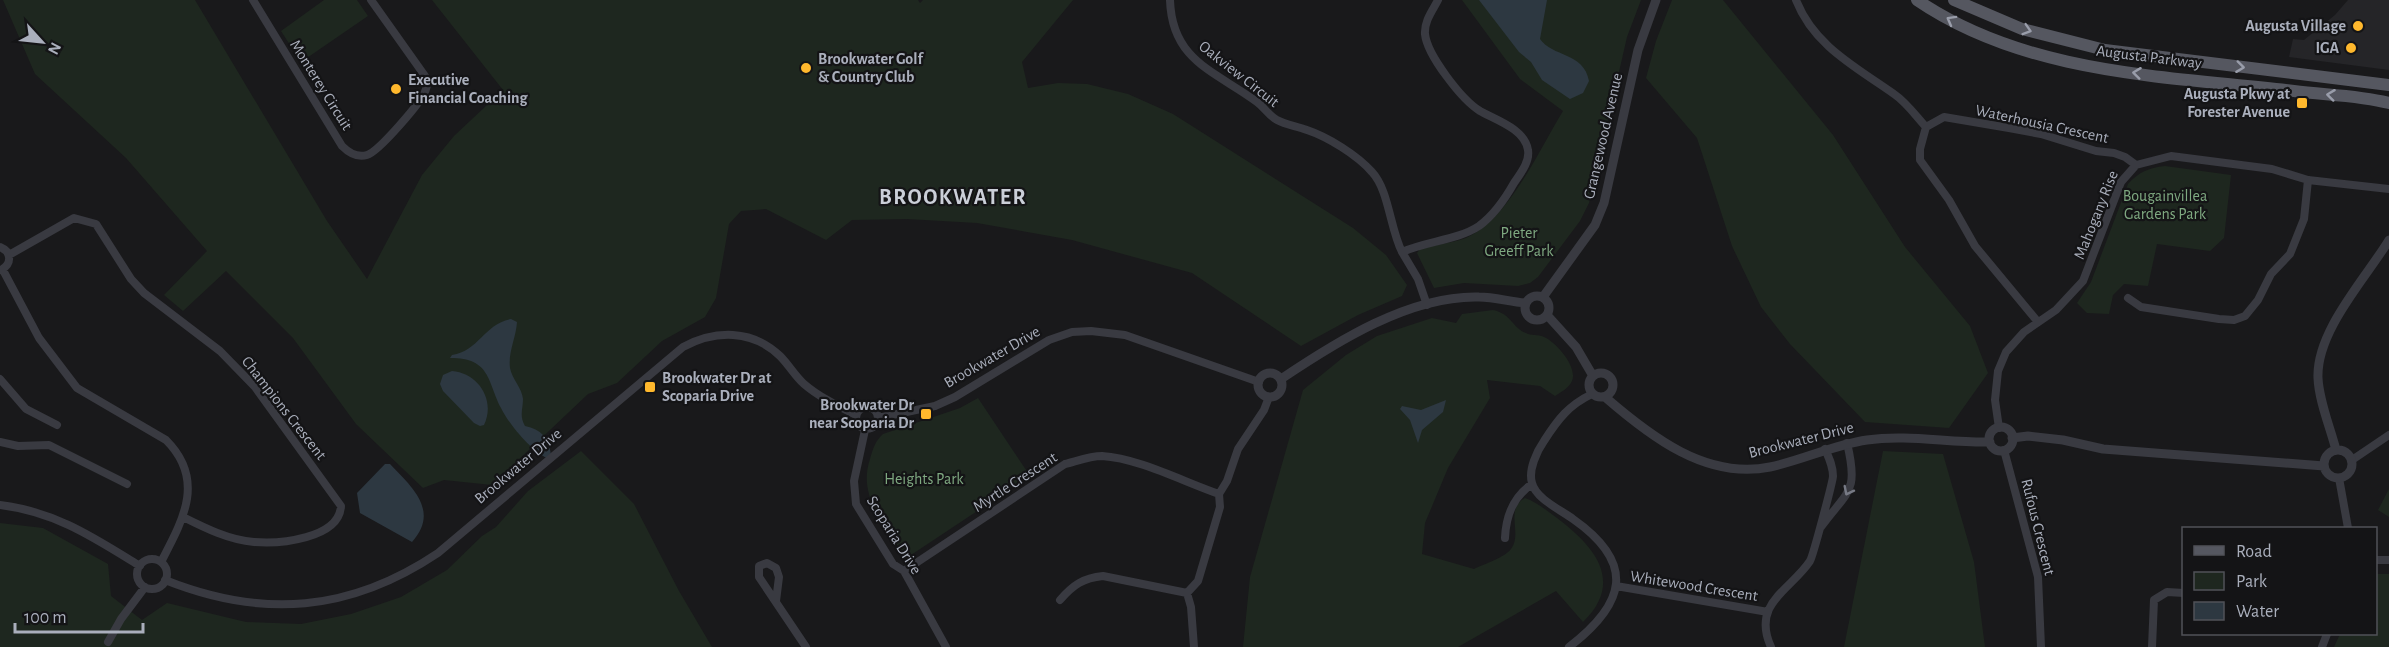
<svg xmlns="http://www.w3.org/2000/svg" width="2389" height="647" font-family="'Alegreya Sans',sans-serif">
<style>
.built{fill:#252528}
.green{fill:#1e271f}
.water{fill:#2d3841}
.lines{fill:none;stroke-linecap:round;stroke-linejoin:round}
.minor{stroke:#393a41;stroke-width:8}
.tertiary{stroke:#393a41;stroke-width:9}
.primary{stroke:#555760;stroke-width:12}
.oneway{stroke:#999daa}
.oneway2{stroke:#777a85}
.poi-dot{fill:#ffb82d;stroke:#141416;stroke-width:2}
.labels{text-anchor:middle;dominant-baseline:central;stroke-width:4.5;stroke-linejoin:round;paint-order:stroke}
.poi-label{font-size:16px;font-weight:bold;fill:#aaafbc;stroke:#141416;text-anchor:end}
.street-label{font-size:16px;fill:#aaafbc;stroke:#141416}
.park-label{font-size:16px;fill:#7fa981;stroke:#141416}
.district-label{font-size:22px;font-weight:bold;letter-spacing:1.5px;fill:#cbcfd8;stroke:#141416}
</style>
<rect width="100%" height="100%" fill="#19191b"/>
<path class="built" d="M2348,0H2389V70L2289,57L2293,39L2304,40L2335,15Z"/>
<path class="green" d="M3,0H195L327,221L367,279L422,175L454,136L503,90L432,0H918L920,3L923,0H1073L1022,62L1028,88L1058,83L1087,84L1128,94L1173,114L1353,228L1386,255L1407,285L1402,296L1358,315L1301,346L1192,273L1072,240L977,223L907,219L852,220L826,240L766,209L741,211L729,224L716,298L705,317L662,341L617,383L588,394L492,485L444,480L423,488L356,424L293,338L226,271L183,311L164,295L207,251L126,158L35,74Z
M324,0H357L368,16L301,62L281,31Z
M1462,0H1641L1627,37L1589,203L1580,221L1538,277L1530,283L1518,286L1464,283L1434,288L1417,253L1421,248C1435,245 1452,243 1466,238C1509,219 1539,150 1563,111L1520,79Z
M1672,0H1723L1833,135L1905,247L1970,326L1988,373L1949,428L1865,422L1790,344L1761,307L1732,246L1697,138L1646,78L1656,41Z
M2165,166L2231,175L2224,238L2210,251L2157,244L2148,286L2124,284L2113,295L2109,314L2087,313L2077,303L2091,282L2128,184C2139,172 2148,168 2165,166Z
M1493,310C1512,314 1512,328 1526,333C1531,336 1538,334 1544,337C1556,342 1578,367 1572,381C1569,388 1561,392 1555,396L1540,386L1487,380L1490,398L1448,468L1425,523L1422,554L1474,569C1484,564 1504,558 1511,549C1523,533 1504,510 1525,498C1537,502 1547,511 1557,518C1594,546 1625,581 1583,622L1556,591L1458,647H1243L1250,577L1303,390L1346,355L1377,336L1432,318L1456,323L1462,314Z
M978,398L1030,476L908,557L902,558L901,551C882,523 858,494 870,459C873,449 875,441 883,434L960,408Z
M581,451L634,504L679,591L712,647H0V523L43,528L108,564L111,596L142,620L167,603L246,622L301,624L351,614L401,597L447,570L482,536L496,527L528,491Z
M1883,451L1943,454L1974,562L1985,647H1844Z
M2389,489V517L2378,510Z
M2376,574H2389V647H2334L2340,634H2376Z"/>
<path class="water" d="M1479,0H1547L1540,39C1552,57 1584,52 1589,81L1583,93L1570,99L1542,80L1531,62L1519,52Z
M511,319L517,322C516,338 508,352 510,368C512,379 522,388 523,399C523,409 519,416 525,426C541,429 549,438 551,455L547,458C532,452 508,423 501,408C487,381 491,358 450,358L452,355C479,351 484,324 511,319Z
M452,371C478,373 496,400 484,425L480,426L474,423L443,391L440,384L443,375Z
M1446,400L1443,412L1422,430L1418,443L1410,420L1400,409L1402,406L1421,410Z
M385,464H390C412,487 440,511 412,542L360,513L357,493Z"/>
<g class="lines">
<path class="minor" d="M253,0L342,146C349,153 357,158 367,155C378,152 423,101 426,89C428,84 427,80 425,76L371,0
M1170,0C1172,61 1215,71 1257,102C1264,107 1269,116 1277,120C1286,125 1297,126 1307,130C1328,137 1357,155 1372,172C1389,190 1390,229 1402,252
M1796,0C1814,46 1856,67 1894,94C1906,102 1916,116 1926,127
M0,247C12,252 12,264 1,270
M9,255L74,218L96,224L131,279L144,293L220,351L255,387L341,506C339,539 279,544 254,542C229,540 205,528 183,517
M3,270L39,338L77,388L166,440C206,480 183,520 161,562
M2128,298L2141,307L2219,319L2234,320L2245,316L2258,300L2271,274L2290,254L2304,219L2308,180
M1427,305L1418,279L1402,252C1427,241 1458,240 1479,226C1494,215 1505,199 1514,183C1520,174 1530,162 1528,150C1525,129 1496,120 1480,111C1462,100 1427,55 1425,34C1424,21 1433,10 1438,0
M2038,322L1975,246L1949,200L1920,160V149L1926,127L1944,117L2009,128L2041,134L2096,151L2114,153L2125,157L2136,165
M0,379L26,409L57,425
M856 418a11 11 0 1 1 22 0a11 11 0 1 1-22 0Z
M878,418L935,406L955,397L1049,340L1072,332L1091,331L1125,335L1259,382
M1999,428L1995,400L1998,371L2006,352L2024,332L2056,310L2083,281L2121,182L2136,165L2171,156L2272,169L2308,180L2389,189
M865,430L854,481L856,504L893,564L904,571L946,647
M0,442L18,446L49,445L127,484
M2004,450L2038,577L2041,647
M2352,460L2389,435
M2339,478L2348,528
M0,505C56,512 93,537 140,566
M1821,527C1848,490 1859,493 1847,443
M1505,538C1506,515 1513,497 1532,484
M137 574a15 15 0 1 1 30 0a15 15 0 1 1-30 0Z
M2376,560H2389
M904,571L1065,464C1077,461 1090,456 1102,456C1138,458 1184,482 1219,494
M165,580C263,619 350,612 438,553L683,347C715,330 752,329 780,356C789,365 795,376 804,384C819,397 838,406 856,415
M1616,586L1768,612
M1060,600C1073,585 1083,578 1103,576L1187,593
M776,601L779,577L776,568L767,563L759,566V577L806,647
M108,642L121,619L145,587
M1194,647L1191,607L1187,593L1198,581L1220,507L1219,494L1227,481L1238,449L1264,410L1269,397
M1569,647C1625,604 1637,564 1573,519C1561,510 1536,499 1532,483C1528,470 1537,451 1544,441C1558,419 1569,405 1592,394
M1771,647C1751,603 1791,590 1810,561C1813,556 1833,481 1833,476C1833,466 1829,458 1825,449
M2152,647L2154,600L2167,592L2184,593
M2322,647L2327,634"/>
<path class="tertiary" d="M1525 308a12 12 0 1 1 24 0a12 12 0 1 1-24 0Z
M1543,297L1595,225L1604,203L1638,50L1656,0
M1547,315L1576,347L1593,376
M1589 385a12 12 0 1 1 24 0a12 12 0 1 1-24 0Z
M1258 385a12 12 0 1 1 24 0a12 12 0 1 1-24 0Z
M1281,379C1336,342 1410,295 1479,297C1495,297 1510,302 1525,303
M1605,397C1650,436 1706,480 1770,467C1803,460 1833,445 1867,440C1907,434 1949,443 1990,442
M1989 439a12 12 0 1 1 24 0a12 12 0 1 1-24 0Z
M2012,438L2028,436L2063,440L2103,449L2324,466
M2324 464a14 14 0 1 1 28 0a14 14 0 1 1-28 0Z
M2336,450C2330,427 2319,401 2318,378C2316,331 2366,278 2389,240"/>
<path class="primary" d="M1917,0C2027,75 2167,76 2294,91C2325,95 2359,95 2389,103
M1954,0L2022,29L2105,50L2389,85"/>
</g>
<defs><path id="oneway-chevron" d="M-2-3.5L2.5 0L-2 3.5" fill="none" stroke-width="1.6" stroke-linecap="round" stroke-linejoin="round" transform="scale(1.5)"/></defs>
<g class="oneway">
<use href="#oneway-chevron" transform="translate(1951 20) rotate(-151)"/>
<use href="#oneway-chevron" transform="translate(2027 30) rotate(17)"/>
<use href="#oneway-chevron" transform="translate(2240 67) rotate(7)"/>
<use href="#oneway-chevron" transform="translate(2137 73) rotate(-173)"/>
<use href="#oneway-chevron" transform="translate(2331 95) rotate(-173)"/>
</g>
<use class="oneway2" href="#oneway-chevron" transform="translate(1848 491) rotate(117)"/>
<g class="poi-dot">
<circle cx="2358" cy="26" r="6"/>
<circle cx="2351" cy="48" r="6"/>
<circle cx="806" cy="68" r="6"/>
<circle cx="396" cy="89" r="6"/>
<rect x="2296" y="97" width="12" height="12" rx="3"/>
<rect x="644" y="381" width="12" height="12" rx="3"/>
<rect x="920" y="408" width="12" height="12" rx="3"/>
</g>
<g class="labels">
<g class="poi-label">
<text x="2346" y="26">Augusta Village</text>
<text x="2339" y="48">IGA</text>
<text x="818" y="59" text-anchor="start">Brookwater Golf<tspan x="818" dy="18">&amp; Country Club</tspan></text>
<text x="408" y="80" text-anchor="start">Executive<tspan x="408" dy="18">Financial Coaching</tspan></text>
<text x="2290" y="94">Augusta Pkwy at<tspan x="2290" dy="18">Forester Avenue</tspan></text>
<text x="662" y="378" text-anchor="start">Brookwater Dr at<tspan x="662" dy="18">Scoparia Drive</tspan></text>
<text x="914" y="405">Brookwater Dr<tspan x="914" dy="18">near Scoparia Dr</tspan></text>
</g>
<g class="street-label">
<text transform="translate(2149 57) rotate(7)">Augusta Parkway</text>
<text transform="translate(1239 74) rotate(38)">Oakview Circuit</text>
<text transform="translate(321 85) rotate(58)">Monterey Circuit</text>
<text transform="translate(2042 124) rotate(12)">Waterhousia Crescent</text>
<text transform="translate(1603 136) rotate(-77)">Grangewood Avenue</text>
<text transform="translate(2096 215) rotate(-68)">Mahogany Rise</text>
<text transform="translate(992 357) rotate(-30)">Brookwater Drive</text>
<text transform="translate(284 408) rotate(52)">Champions Crescent</text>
<text transform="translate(1801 440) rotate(-14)">Brookwater Drive</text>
<text transform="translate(518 466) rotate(-40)">Brookwater Drive</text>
<text transform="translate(1015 482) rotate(-33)">Myrtle Crescent</text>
<text transform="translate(2038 527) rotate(76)">Rufous Crescent</text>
<text transform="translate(894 535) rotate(58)">Scoparia Drive</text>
<text transform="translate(1694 586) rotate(9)">Whitewood Crescent</text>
</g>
<g class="park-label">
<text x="2165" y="196">Bougainvillea<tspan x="2165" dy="18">Gardens Park</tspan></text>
<text x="1519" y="233">Pieter<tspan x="1519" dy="18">Greeff Park</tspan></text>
<text x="924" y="479">Heights Park</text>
</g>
<g class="district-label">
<text x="953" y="197">BROOKWATER</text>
</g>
</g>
<rect x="2182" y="527" width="195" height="108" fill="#141416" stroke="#505258" stroke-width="1.5"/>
<rect x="2194" y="546" width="30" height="9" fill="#555760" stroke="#505258" stroke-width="1.5"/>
<text x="2236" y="557" font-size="18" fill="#aaafbc">Road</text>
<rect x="2194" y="572" width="30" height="18" fill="#1e271f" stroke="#505258" stroke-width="1.5"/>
<text x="2236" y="587" font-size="18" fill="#aaafbc">Park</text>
<rect x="2194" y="602" width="30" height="18" fill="#2d3841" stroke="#505258" stroke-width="1.5"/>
<text x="2236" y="617" font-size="18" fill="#aaafbc">Water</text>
<g transform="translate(42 42) rotate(117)" stroke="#141416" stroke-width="4.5" paint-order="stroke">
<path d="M0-4.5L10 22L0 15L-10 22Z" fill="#aaafbc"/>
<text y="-9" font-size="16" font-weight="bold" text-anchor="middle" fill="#aaafbc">N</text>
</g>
<path d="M15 623v9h128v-9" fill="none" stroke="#aaafbc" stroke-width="3"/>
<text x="24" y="623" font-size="18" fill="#aaafbc" stroke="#141416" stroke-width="4.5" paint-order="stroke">100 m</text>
</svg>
